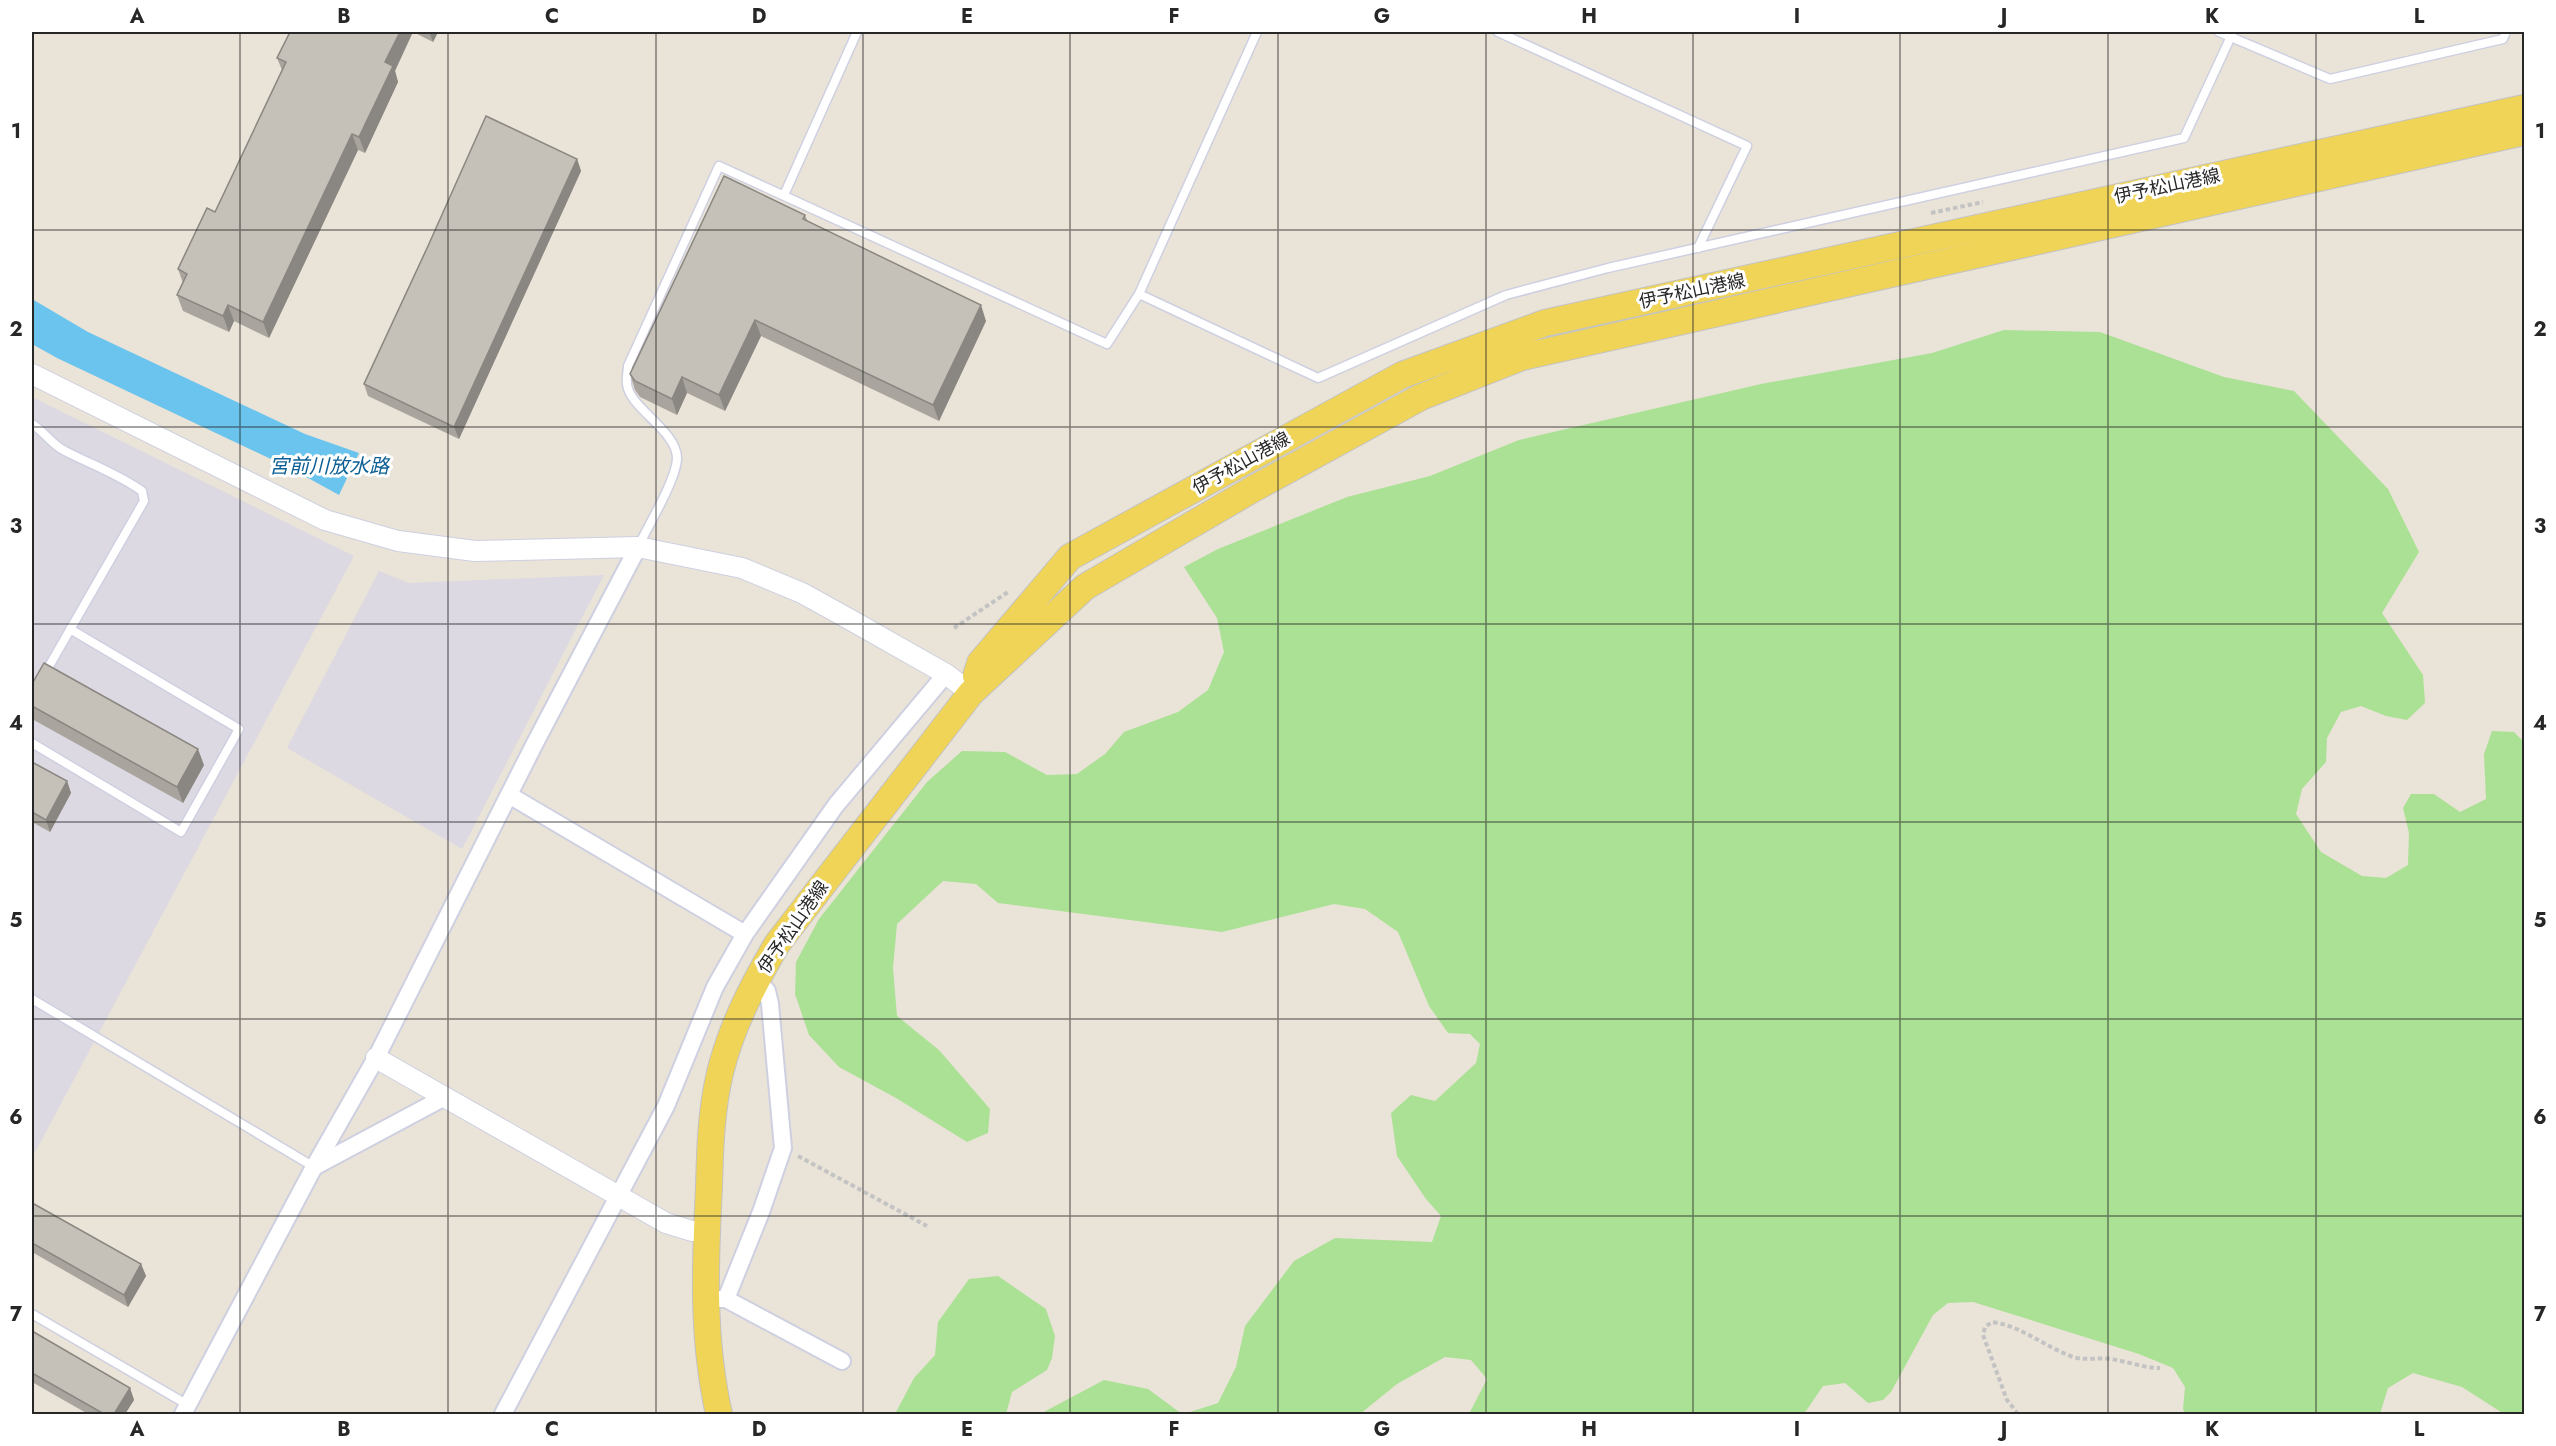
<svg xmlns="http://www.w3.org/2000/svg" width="2556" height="1446" font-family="Jost,'Noto Sans JP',sans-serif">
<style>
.industrial{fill:#dcd9e2}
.green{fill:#aae194}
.water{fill:#6ac4ee}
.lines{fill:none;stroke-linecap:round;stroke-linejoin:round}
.service-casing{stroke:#ced0e1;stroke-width:11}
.minor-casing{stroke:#ced0e1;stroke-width:20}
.tertiary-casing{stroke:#ced0e1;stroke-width:22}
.primary-casing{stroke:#c3c3c3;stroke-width:28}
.path{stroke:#c3c3c3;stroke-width:4;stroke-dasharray:4.5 3;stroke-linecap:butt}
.service{stroke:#fff;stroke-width:8}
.minor{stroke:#fff;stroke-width:16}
.tertiary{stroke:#fff;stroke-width:20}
.primary{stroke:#f0d458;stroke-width:26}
.wall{fill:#a9a59e}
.shaded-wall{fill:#8a8681}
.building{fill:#c5c0b8;stroke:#8a8681;stroke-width:1.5}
.grid{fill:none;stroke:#272727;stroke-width:1.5;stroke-opacity:0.55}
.labels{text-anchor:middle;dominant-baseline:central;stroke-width:6;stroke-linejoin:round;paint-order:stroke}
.street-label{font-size:18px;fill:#272727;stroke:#fff}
.water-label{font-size:20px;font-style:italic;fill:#0d6095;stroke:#fff}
.neatline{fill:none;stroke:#272727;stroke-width:2}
.grid-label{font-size:20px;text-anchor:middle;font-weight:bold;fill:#272727}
</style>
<rect width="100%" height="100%" fill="#eae3d8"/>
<path class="industrial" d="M32,397L354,556L32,1158Z
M379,571L409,583L604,575L462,849L287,748Z"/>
<path class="green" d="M2004,330L2100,332L2224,377L2294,391L2388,489L2419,552L2382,613L2423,675L2425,703L2407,720L2386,716L2361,706L2341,712L2327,738L2326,762L2302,789L2296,814L2321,852L2362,876L2386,878L2408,865L2409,833L2403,808L2411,794H2434L2460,812L2486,799L2484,754L2492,731L2514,732L2524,742V1414H2504L2462,1387L2413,1373L2388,1388L2380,1414H2185L2183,1409L2185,1387L2173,1368L2139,1354L1973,1302L1948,1303L1933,1315L1891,1392L1883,1400L1868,1403L1845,1383L1823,1386L1804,1414H1469L1487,1379L1471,1360L1445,1357L1397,1384L1360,1414H1184L1218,1403L1236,1367L1245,1326L1294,1261L1335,1238L1432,1242L1441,1216L1426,1199L1397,1156L1391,1113L1411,1095L1435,1101L1476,1063L1480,1044L1470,1034L1448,1033L1429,1006L1398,932L1365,909L1334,904L1222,932L998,903L976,884L943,881L897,924L893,968L897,1016L939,1050L990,1109L988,1133L967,1142L896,1098L839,1067L809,1035L795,994L796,962L819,919L927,782L962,751L1005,752L1047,775L1077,774L1105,754L1124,732L1178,712L1208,690L1224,652L1217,618L1184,567L1218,549L1347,497L1430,476L1519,440L1761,384L1932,353Z
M998,1276L1046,1309L1055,1336L1052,1358L1047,1370L1012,1392L1006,1414H895L914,1378L935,1355L938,1322L969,1279Z
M1104,1380L1148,1389L1182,1414H1040Z"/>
<path class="water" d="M32,299L88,332L305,434L359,453L339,495L288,467L57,358L32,344Z"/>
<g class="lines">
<g class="service-casing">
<path id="service" d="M1498,32L1747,146L1698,248
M2219,32L2330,79L2503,39L2506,32
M784,195L857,32
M1139,294L1318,378L1506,295L1608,268L2184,138L2233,32
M32,424C44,431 52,445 65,451C92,465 116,473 142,491L144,501L44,675
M638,547C648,526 676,480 677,459C678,431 629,408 627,384C626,378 628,371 628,366L719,166L1107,344L1139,294L1257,32
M32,743L181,832L239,729L70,629
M32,999L314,1167
M32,1314L188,1405"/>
</g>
<g class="minor-casing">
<path id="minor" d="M509,795L745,934
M314,1167L445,1097
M705,1299H726L761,1212L783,1148L770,1004L767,991L756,979
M726,1299L842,1361
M183,1414L314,1167L376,1058L534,745L638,547
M503,1414L666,1106L715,987L745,934L836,805L946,674"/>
</g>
<g class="tertiary-casing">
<path id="tertiary" d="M32,374L325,520L398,541L475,551L638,547L742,568L802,593L849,619L946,674L971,693
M376,1058L666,1223L692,1231H706"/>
</g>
<g class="primary-casing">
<path id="primary" d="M976,676L980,663L1070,557L1402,375L1545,323L2524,108
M719,1414C702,1339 705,1264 709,1187C710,1149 711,1111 720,1073C731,1027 753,985 777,944L971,693L1085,587L1253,489L1421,397L1522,357L2524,132"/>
</g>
<path class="path" d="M1931,213L1983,202
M954,628L1008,592
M798,1156L927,1226
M2018,1414L2007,1400L1983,1335L1985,1327L1992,1322C2022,1326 2045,1347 2073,1357C2086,1361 2098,1357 2110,1359C2127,1361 2143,1368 2160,1368"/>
<use href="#service" class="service"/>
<use href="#minor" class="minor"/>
<use href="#tertiary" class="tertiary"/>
<use href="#primary" class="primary"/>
</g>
<path class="wall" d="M416,32H438L433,42L417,34Z
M277,58L395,71L398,82L365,153L358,150L269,338L234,321L229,332L183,311L177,295L183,283L178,269L215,212L282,70Z
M577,159L581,171L459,439L368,396L364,384Z
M805,215L808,222L986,321L939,421L761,336L725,411L687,393L677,415L640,397L635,390L630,374Z
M32,684L204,765L183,803L32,719Z
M32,762L67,781L71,793L50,832L32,822Z
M32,1208L141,1264L146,1276L128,1307L32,1252Z
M32,1331L130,1388L134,1400L125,1414H88L32,1382Z"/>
<path class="shaded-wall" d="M400,32H413L395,71L398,82L365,153L359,137L385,62Z
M431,32H438L433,42L430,34Z
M352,134L358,150L269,338L263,322Z
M577,159L581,171L459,439L454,427Z
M228,305L234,321L229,332L223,316Z
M981,305L986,321L939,421L933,405Z
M755,320L761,336L725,411L719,395Z
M682,377L687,393L677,415L672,399Z
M198,749L204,765L183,803L177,787Z
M67,781L71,793L50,832L46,820Z
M141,1264L146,1276L128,1307L124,1295Z
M130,1388L134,1400L125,1414H114Z"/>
<path class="building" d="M290,32H400L385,62L393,66L359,137L352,134L263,322L228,305L223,316L177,295L187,274L178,269L207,208L215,212L286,62L277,58Z
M486,116L577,159L454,427L364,384L428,246Z
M724,176L805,215L803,219L981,305L933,405L755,320L719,395L682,377L672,399L635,381L630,374Z
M44,663L198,749L177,787L32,706V684Z
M32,762L67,781L46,820L32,812Z
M34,1204L141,1264L124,1295L32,1243V1208Z
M32,1331L130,1388L114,1414H104L32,1373Z"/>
<path class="grid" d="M240,32V1414M448,32V1414M656,32V1414M863,32V1414M1070,32V1414M1278,32V1414M1486,32V1414M1693,32V1414M1900,32V1414M2108,32V1414M2316,32V1414M32,230H2524M32,427H2524M32,624H2524M32,822H2524M32,1019H2524M32,1216H2524"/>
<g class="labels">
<g class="street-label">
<text transform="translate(2167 186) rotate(-12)">伊予松山港線</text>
<text transform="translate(1692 291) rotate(-12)">伊予松山港線</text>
<text transform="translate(1241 463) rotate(-29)">伊予松山港線</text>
<text transform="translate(793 927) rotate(-55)">伊予松山港線</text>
</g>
<g class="water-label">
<text x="329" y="466">宮前川放水路</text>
</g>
</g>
<rect width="2556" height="1446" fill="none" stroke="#ffffff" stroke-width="66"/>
<rect x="33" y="33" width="2490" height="1380" class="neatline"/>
<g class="grid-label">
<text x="137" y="23">A</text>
<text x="344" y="23">B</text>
<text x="552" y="23">C</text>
<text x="759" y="23">D</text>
<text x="967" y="23">E</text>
<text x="1174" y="23">F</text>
<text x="1382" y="23">G</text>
<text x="1589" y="23">H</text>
<text x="1797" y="23">I</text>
<text x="2004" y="23">J</text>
<text x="2212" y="23">K</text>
<text x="2419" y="23">L</text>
<text x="16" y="138">1</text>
<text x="2540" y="138">1</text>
<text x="16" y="336">2</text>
<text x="2540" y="336">2</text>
<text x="16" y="533">3</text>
<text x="2540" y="533">3</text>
<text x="16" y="730">4</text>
<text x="2540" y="730">4</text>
<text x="16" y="927">5</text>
<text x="2540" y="927">5</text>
<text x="16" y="1124">6</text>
<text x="2540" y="1124">6</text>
<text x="16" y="1321">7</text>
<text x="2540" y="1321">7</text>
<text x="137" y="1436">A</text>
<text x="344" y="1436">B</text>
<text x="552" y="1436">C</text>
<text x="759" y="1436">D</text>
<text x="967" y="1436">E</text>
<text x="1174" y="1436">F</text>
<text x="1382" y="1436">G</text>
<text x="1589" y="1436">H</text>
<text x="1797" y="1436">I</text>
<text x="2004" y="1436">J</text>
<text x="2212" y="1436">K</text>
<text x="2419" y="1436">L</text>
</g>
</svg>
